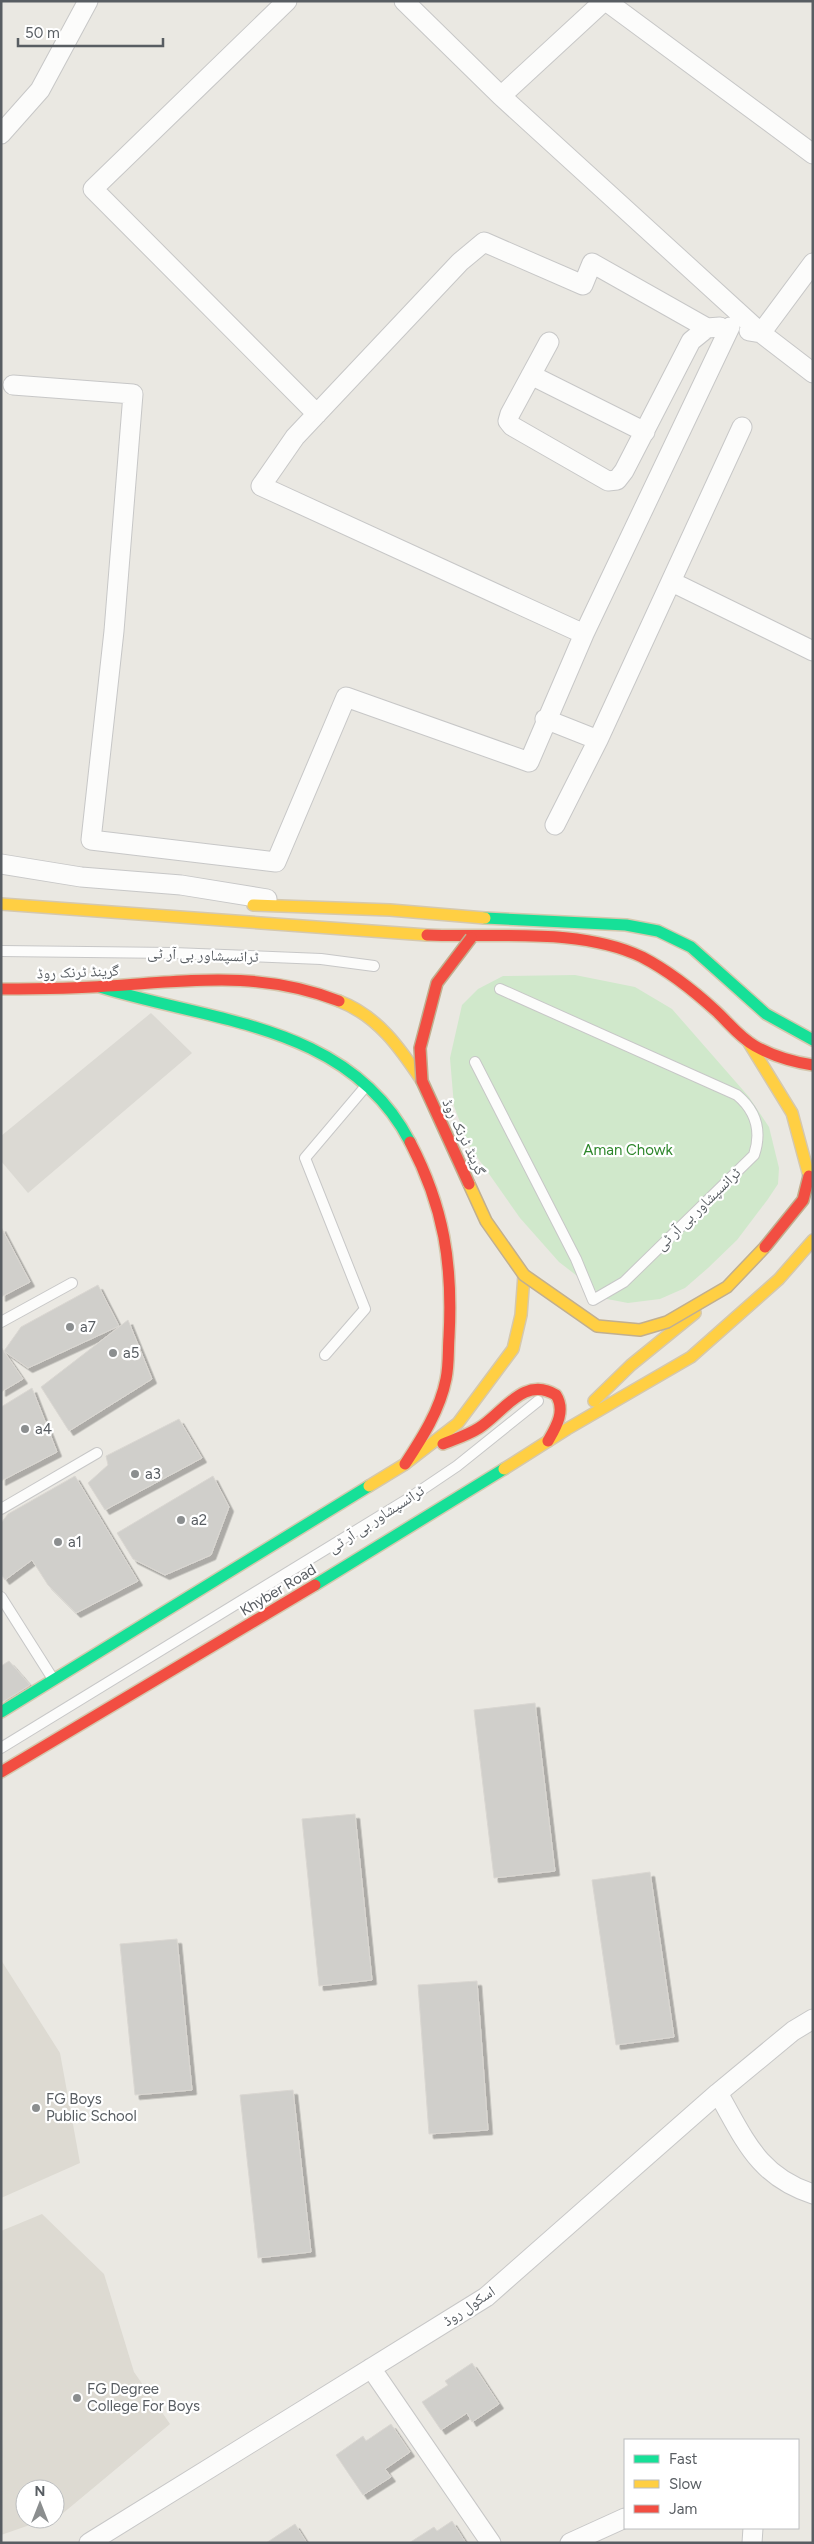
<svg xmlns="http://www.w3.org/2000/svg" width="814" height="2544" font-family="Figtree,'Noto Naskh Arabic',sans-serif">
<style>
.industrial{fill:#dbd9d3}
.education{fill:#dddad2}
.green{fill:#d0e8cb}
.building{fill:#d0cfcb;stroke:#dad7d2;filter:url(#shadow)}
.lines{fill:none;stroke-linecap:round;stroke-linejoin:round}
.lane-casing{stroke:#c7c7c7;stroke-width:12}
.street-casing{stroke:#c7c7c7;stroke-width:21}
.fast-casing{stroke:#d5c8ae;stroke-width:14}
.slow-casing{stroke:#d5c8ae;stroke-width:14}
.jam-casing{stroke:#d5c8ae;stroke-width:14}
.lane{stroke:#fcfcfb;stroke-width:10}
.street{stroke:#fcfcfb;stroke-width:19}
.fast{stroke:#16e098;stroke-width:11}
.slow{stroke:#ffcf43;stroke-width:11}
.jam{stroke:#f24e42;stroke-width:11}
.slow-bridge-casing{stroke:#c1af90;stroke-width:14;stroke-linecap:butt}
.jam-bridge-casing{stroke:#c1af90;stroke-width:14;stroke-linecap:butt}
.slow-bridge{stroke:#ffcf43;stroke-width:11}
.jam-bridge{stroke:#f24e42;stroke-width:11}
.poi-dot{fill:#8b8e8f;stroke:#fff;stroke-width:2}
.labels{text-anchor:middle;dominant-baseline:central;stroke-width:4.5;stroke-linejoin:round;paint-order:stroke}
.street-label{font-size:15px;fill:#585d62;stroke:#fff}
.park-label{font-size:15px;fill:#2e872c;stroke:#fff}
.poi-label{font-size:15px;fill:#585d62;stroke:#fff;text-anchor:start}
</style>
<defs>
<filter id="shadow"><feDropShadow dx="4.5" dy="4.5" stdDeviation="0" flood-color="#0004"/></filter>
</defs>
<rect width="100%" height="100%" fill="#eae8e2"/>
<path class="industrial" d="M151,1013L192,1053L28,1193L1,1161V1136Z"/>
<path class="education" d="M1,1960L60,2053L80,2163L1,2198Z
M42,2214L104,2274L134,2372L170,2424L62,2514L55,2516V2489H25V2519H47L1,2535V2231Z"/>
<path class="green" d="M575,975L635,987L672,1009L749,1097L769,1127L779,1168L778,1184L768,1199L737,1240L708,1268L685,1288L660,1299L628,1303L607,1299L559,1262L520,1218L468,1144L454,1106L450,1058L462,1005L478,989L503,976Z"/>
<path class="building" d="M1,1227L30,1282L1,1297Z
M98,1285L119,1326L28,1368L4,1351L21,1327Z
M128,1320L152,1379L69,1431L41,1387Z
M1,1347L23,1379L1,1392Z
M32,1388L57,1452L1,1481V1407Z
M179,1419L202,1458L105,1510L88,1483L108,1465L106,1456Z
M75,1476L138,1581L76,1613L48,1585L32,1560L5,1580L1,1574V1523L8,1514Z
M213,1476L229,1507L211,1555L165,1575L133,1559L117,1533Z
M9,1661L30,1685L1,1703V1666Z
M535,1703L555,1871L494,1878L474,1710Z
M355,1814L372,1980L319,1986L302,1819Z
M650,1872L674,2037L616,2045L592,1880Z
M177,1939L192,2090L135,2095L120,1944Z
M477,1981L488,2130L429,2134L418,1985Z
M293,2090L311,2252L258,2258L240,2095Z
M472,2363L499,2404L472,2422L467,2413L441,2430L422,2402L448,2385L445,2381Z
M391,2424L410,2452L385,2469L391,2477L363,2495L336,2455L363,2436L366,2441Z
M452,2521L466,2543H409L434,2527L437,2531Z
M295,2524L307,2543H266Z"/>
<g class="lines">
<g class="lane-casing">
<path id="lane" d="M1,951L173,953L321,959L374,966
M475,1062L576,1259L593,1300L624,1282L754,1155C762,1131 756,1111 737,1095L500,989
M1,1322L72,1283
M325,1355L365,1309L305,1158L366,1086
M1,1509L97,1453
M1,1597L53,1679
M1,1748L411,1497L457,1466L538,1401"/>
</g>
<g class="street-casing">
<path id="street" d="M287,1L93,189L317,414
M404,1L501,96L761,333L813,373
M606,1L813,154
M501,96L604,1
M1,134L40,90L88,1
M749,331L761,333L813,263
M549,342L510,414L508,421L512,426L608,481L617,480L624,471L691,341L707,328L720,327
M531,375L645,432
M13,385L133,394L114,631L91,840L276,862L346,697L529,762L584,634L730,327
M672,582L813,651
M584,634L261,486L295,437L460,262L484,242L583,285L592,263L707,328
M545,719L598,740
M555,825L598,740L742,427
M1,864L81,877L181,885L267,899
M718,2093C745,2140 758,2176 813,2194
M371,2368L491,2543
M89,2543L486,2297L718,2093L793,2031L813,2019
M570,2543L625,2518
M752,2543L753,2528"/>
</g>
<g class="fast-casing">
<path id="fast" d="M485,918L626,925L658,931L691,947L766,1014L813,1040
M100,987C212,1022 349,1024 410,1142
M315,1585L504,1469
M1,1712L369,1486"/>
</g>
<g class="slow-casing">
<path id="slow" d="M1,904L427,935
M253,905L390,910L485,918
M339,1001C378,1016 400,1048 422,1081
M749,1043L792,1113L809,1176
M594,1401L631,1365L695,1313
M504,1469L567,1429L691,1357L779,1279L813,1240
M369,1486L405,1464L458,1423L513,1349L521,1315L524,1275"/>
</g>
<g class="jam-casing">
<path id="jam" d="M427,935C495,938 580,927 642,957C669,971 693,990 716,1011C729,1023 739,1037 755,1046C773,1056 793,1062 813,1065
M1,989C36,989 72,989 107,986C190,981 260,970 339,1001
M443,1444C455,1439 468,1435 479,1428C503,1413 524,1375 556,1395C566,1411 556,1427 548,1441
M405,1464C422,1438 440,1410 446,1379C449,1365 448,1350 449,1337C453,1264 444,1207 410,1142
M1,1772L315,1585"/>
</g>
<use href="#lane" class="lane"/>
<use href="#street" class="street"/>
<use href="#fast" class="fast"/>
<use href="#slow" class="slow"/>
<use href="#jam" class="jam"/>
<g class="slow-bridge-casing">
<path id="slow-bridge" d="M469,1184L486,1221L524,1275L597,1326L640,1330L667,1322L727,1287L765,1247"/>
</g>
<g class="jam-bridge-casing">
<path id="jam-bridge" d="M469,1184L422,1081L420,1048L437,983L471,938
M765,1247L803,1200L809,1176"/>
</g>
<use href="#slow-bridge" class="slow-bridge"/>
<use href="#jam-bridge" class="jam-bridge"/>
</g>
<g class="poi-dot">
<circle cx="70" cy="1327" r="5"/>
<circle cx="113" cy="1353" r="5"/>
<circle cx="25" cy="1429" r="5"/>
<circle cx="135" cy="1474" r="5"/>
<circle cx="181" cy="1520" r="5"/>
<circle cx="58" cy="1542" r="5"/>
<circle cx="36" cy="2108" r="5"/>
<circle cx="77" cy="2398" r="5"/>
</g>
<g class="labels">
<g class="street-label">
<text transform="translate(203 955) rotate(2)">ٹرانسپشاور بی آر ٹی</text>
<text transform="translate(78 972) rotate(-2)">گرینڈ ٹرنک روڈ</text>
<text transform="translate(464 1137) rotate(65)">گرینڈ ٹرنک روڈ</text>
<text transform="translate(698 1209) rotate(-44)">ٹرانسپشاور بی آر ٹی</text>
<text transform="translate(376 1519) rotate(-33)">ٹرانسپشاور بی آر ٹی</text>
<text transform="translate(278 1590) rotate(-31)">Khyber Road</text>
<text transform="translate(469 2306) rotate(-34)">اسکول روڈ</text>
</g>
<g class="park-label">
<text x="628" y="1150">Aman Chowk</text>
</g>
<g class="poi-label">
<text x="80" y="1327">a7</text>
<text x="123" y="1353">a5</text>
<text x="35" y="1429">a4</text>
<text x="145" y="1474">a3</text>
<text x="191" y="1520">a2</text>
<text x="68" y="1542">a1</text>
<text x="46" y="2099">FG Boys<tspan x="46" dy="17">Public School</tspan></text>
<text x="87" y="2389">FG Degree<tspan x="87" dy="17">College For Boys</tspan></text>
</g>
</g>
<rect width="814" height="2544" fill="none" stroke="#585d62" stroke-width="5"/>
<rect x="624" y="2439" width="175" height="90" fill="#ffffff" stroke="#bcbec0"/>
<rect x="634" y="2455" width="25" height="8" fill="#16e098" stroke="#bcbec0"/>
<text x="669" y="2464" font-size="15" fill="#585d62">Fast</text>
<rect x="634" y="2480" width="25" height="8" fill="#ffcf43" stroke="#bcbec0"/>
<text x="669" y="2489" font-size="15" fill="#585d62">Slow</text>
<rect x="634" y="2505" width="25" height="8" fill="#f24e42" stroke="#bcbec0"/>
<text x="669" y="2514" font-size="15" fill="#585d62">Jam</text>
<g transform="translate(40 2504)"><circle r="24" fill="#ffffff" stroke="#bcbec0"/>
<path d="M0-4L9 19L0 12L-9 19Z" fill="#8b8e8f"/>
<text y="-8" font-size="14" font-weight="bold" text-anchor="middle" fill="#585d62">N</text>
</g>
<path d="M18 38v8h145v-8" fill="none" stroke="#585d62" stroke-width="2.5"/>
<text x="25" y="38" font-size="15" fill="#585d62" stroke="#ffffff" stroke-width="4" paint-order="stroke">50 m</text>
</svg>
